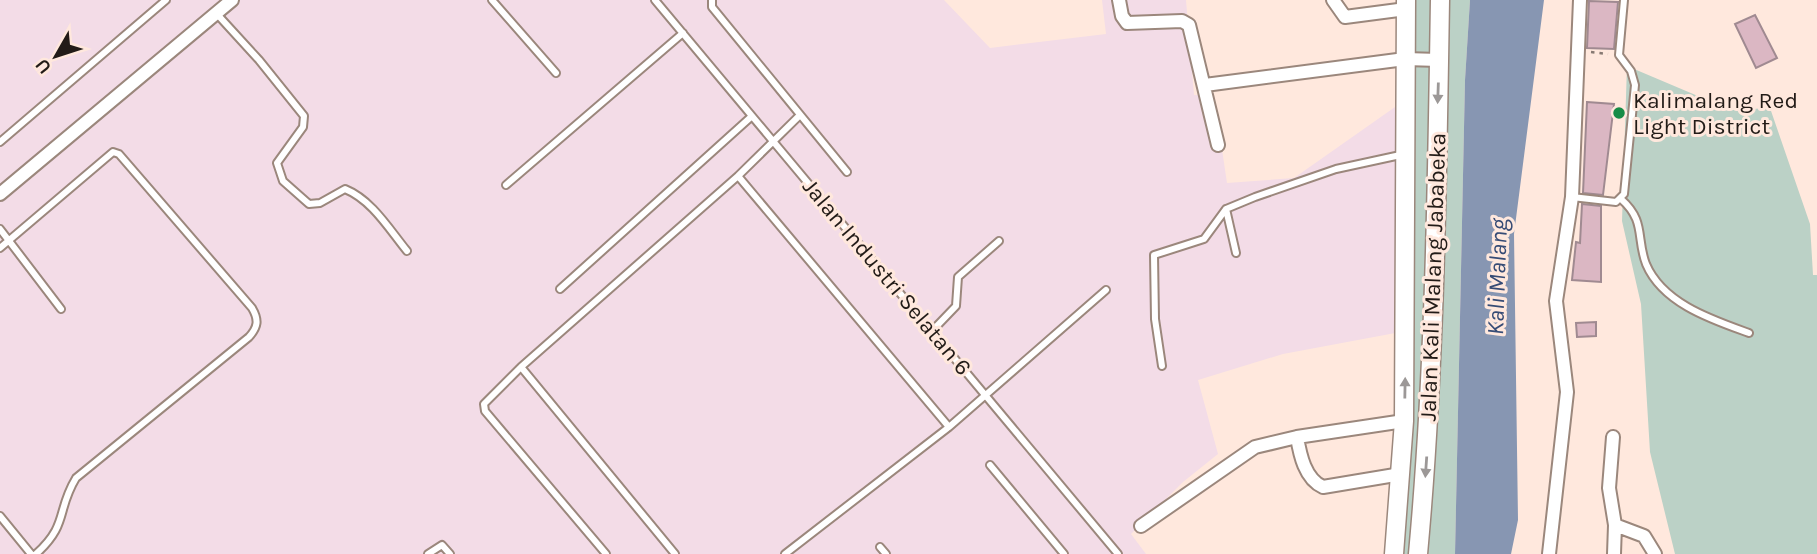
<svg xmlns="http://www.w3.org/2000/svg" width="1817" height="554" font-family="Karla,sans-serif">
<style>
.industrial{fill:#f3dce7}
.green{fill:#bbd1c6}
.water{fill:#8796b2}
.building{fill:#dbb7c3;stroke:#a08a91;stroke-width:2}
.lines{fill:none;stroke-linecap:round;stroke-linejoin:round}
.lane-casing{stroke:#9b877c;stroke-width:10}
.street-casing{stroke:#9b877c;stroke-width:16}
.secondary-casing{stroke:#9b877c;stroke-width:21}
.path{stroke:#877972;stroke-width:2.5;stroke-dasharray:3.5 5;stroke-linecap:butt}
.lane{stroke:#fff;stroke-width:6}
.street{stroke:#fff;stroke-width:12}
.secondary{stroke:#fff;stroke-width:18}
.oneway{fill:#9c9897}
.poi-dot{fill:#168c46;stroke:#ffe8dd;stroke-width:2.5}
.labels{text-anchor:middle;dominant-baseline:central;stroke-width:6;stroke-linejoin:round;paint-order:stroke}
.poi-label{font-size:23px;fill:#221b17;stroke:#ffe8dd;text-anchor:start}
.street-label{font-size:23px;fill:#221b17;stroke:#ffe8dd}
.water-label{font-size:24px;font-style:italic;fill:#364b75;stroke:#ffe8dd}
</style>
<rect width="100%" height="100%" fill="#ffe8dd"/>
<path class="industrial" d="M0,0H944L990,48L1106,34L1102,0H1186L1194,95L1214,96L1227,183L1294,178L1405,100L1406,331L1283,354L1198,380L1218,454L1183,482L1131,534L1146,554H0Z"/>
<path class="green" d="M1406,0H1470L1465,80L1455,554H1394Z
M1627,66L1731,110L1770,108L1810,224L1813,275H1817V554H1675L1650,452L1641,304L1622,221Z"/>
<path class="water" d="M1470,0H1544L1514,234L1518,520L1511,554H1455L1465,80Z"/>
<path class="building" d="M1589,1L1618,2L1614,49L1587,48Z
M1755,15L1777,58L1756,68L1735,24Z
M1587,102L1614,104L1603,195L1583,193Z
M1582,204L1601,206V282L1572,280L1576,242L1580,243Z
M1596,322V336L1577,337L1576,323Z"/>
<g class="lines">
<g class="lane-casing">
<path id="lane" d="M492,0L556,73
M655,0L1118,554
M712,0V7L847,172
M216,13L259,60L304,116L303,127L277,163L283,181L309,204L320,203L345,189C372,200 389,229 407,251
M0,142L166,0
M738,176L949,427
M506,185L683,33
M1572,197L1616,202L1624,194L1635,85L1631,71L1619,55L1624,0
M1621,199C1646,221 1636,238 1646,264C1663,304 1713,320 1749,333
M1226,209L1236,253
M0,229L61,309
M0,248L113,152L119,154L252,308C259,320 258,327 249,337L76,478C56,511 69,524 36,554
M560,289L752,116
M932,331L956,306L958,277L999,241
M1162,366L1155,319L1154,255L1204,239L1226,209L1255,197L1336,169L1405,154
M521,367L675,554
M990,465L1064,554
M0,516L31,554
M880,547L886,554
M428,554L442,545L450,554
M606,554L485,411L484,404L521,367L738,176L799,116
M785,554L949,427L1106,290"/>
</g>
<g class="street-casing">
<path id="street" d="M1119,0L1122,16L1127,23L1182,21L1189,25L1218,145
M1333,0L1345,17L1406,9
M1205,85L1405,59L1439,60
M0,194L232,0
M1297,437C1300,455 1305,479 1323,487L1401,474
M1613,437L1609,488L1615,525L1614,554
M1615,525L1644,536L1655,554
M1141,526L1255,447L1297,437L1404,421
M1549,554L1567,392L1556,301L1572,197L1580,0"/>
</g>
<g class="secondary-casing">
<path id="secondary" d="M1394,554L1404,421L1406,0
M1418,554C1435,370 1437,185 1440,0"/>
</g>
<path class="path" d="M1591,52L1608,54"/>
<use href="#lane" class="lane"/>
<use href="#street" class="street"/>
<use href="#secondary" class="secondary"/>
</g>
<defs><path id="oneway-solid" d="M-6-.8H1V-3.2L6.5 0L1 3.2V.8H-6Z" transform="scale(1.75)"/></defs>
<g class="oneway">
<use href="#oneway-solid" transform="translate(1438 93) rotate(92)"/>
<use href="#oneway-solid" transform="translate(1405 388) rotate(-89)"/>
<use href="#oneway-solid" transform="translate(1426 467) rotate(94)"/>
</g>
<circle class="poi-dot" cx="1619" cy="113" r="7"/>
<g class="labels">
<g class="poi-label">
<text x="1633" y="100">Kalimalang Red<tspan x="1633" dy="26">Light District</tspan></text>
</g>
<g class="street-label">
<text transform="translate(887 277) rotate(50)">Jalan Industri Selatan 6</text>
<text transform="translate(1433 277) rotate(-88)">Jalan Kali Malang Jababeka</text>
</g>
<g class="water-label">
<text transform="translate(1497 277) rotate(-88)">Kali Malang</text>
</g>
</g>
<g transform="translate(56 56) rotate(231)" stroke="#ffe8dd" stroke-width="5" paint-order="stroke">
<path d="M0-5L12 26L0 18L-12 26Z" fill="#221b17"/>
<text y="-10" font-size="19" font-weight="bold" text-anchor="middle" fill="#221b17">U</text>
</g>
</svg>
